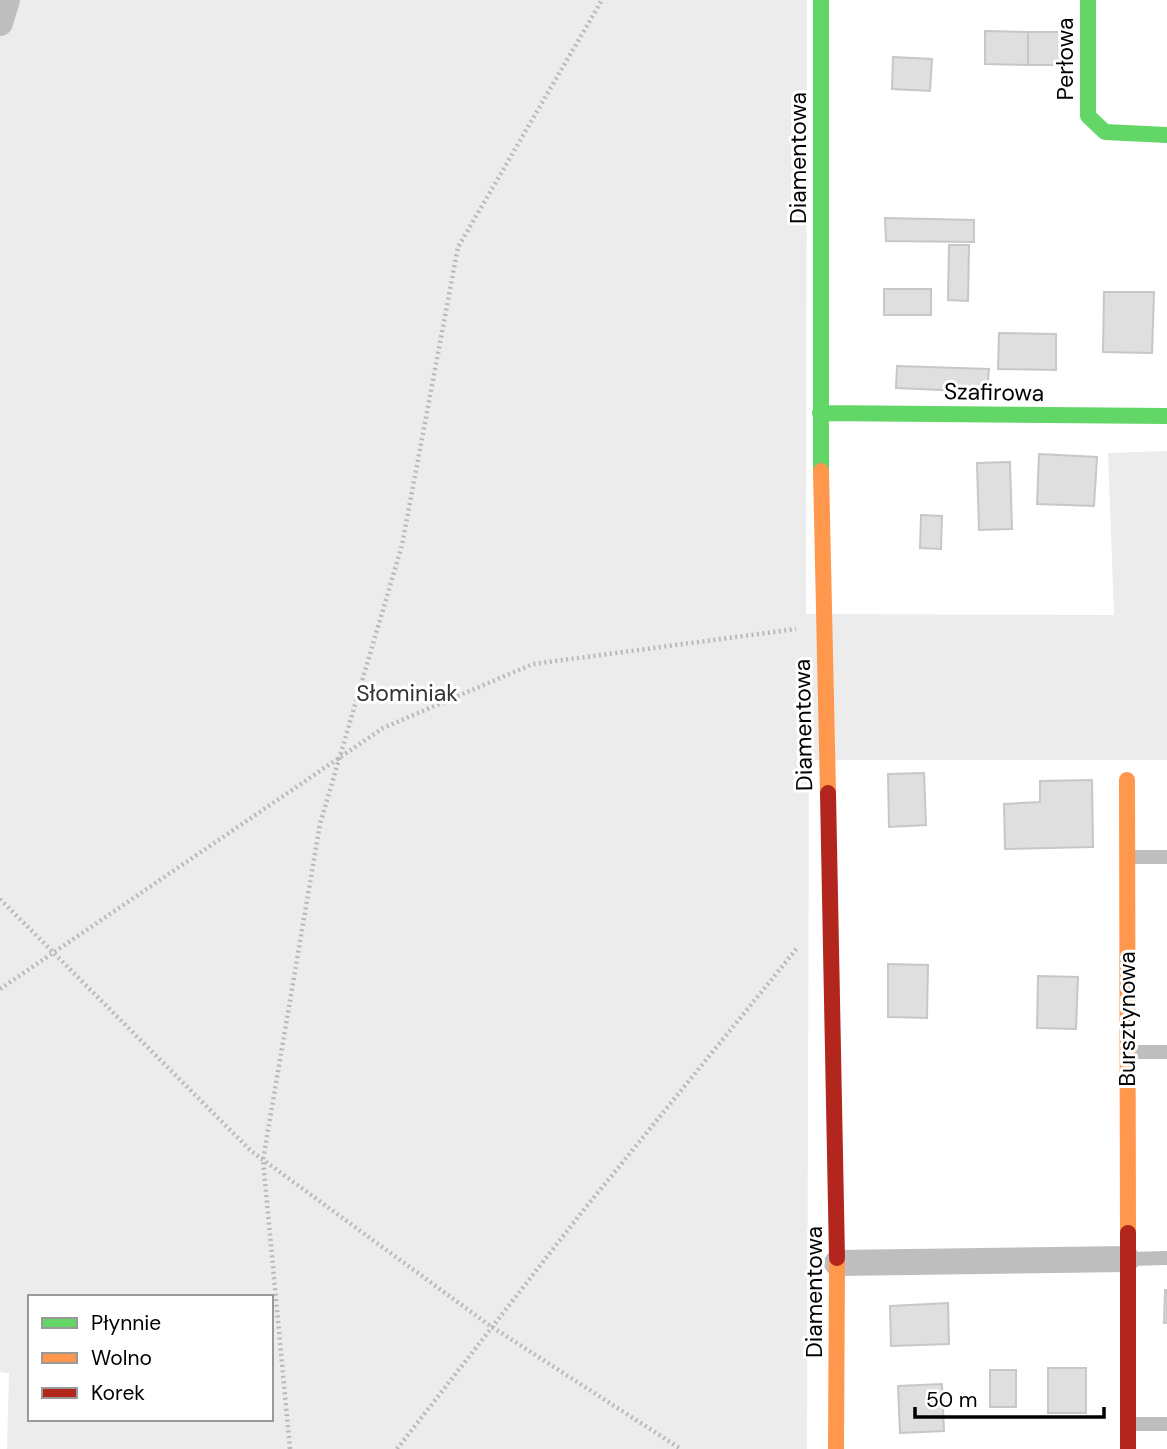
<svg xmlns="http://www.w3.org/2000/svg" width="1167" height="1449" font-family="'DM Sans',sans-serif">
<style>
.green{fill:#ececec;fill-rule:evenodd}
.building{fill:#dfdfdf;stroke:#c7c7c7;stroke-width:2}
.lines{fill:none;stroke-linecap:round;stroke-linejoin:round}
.path{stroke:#b9b9b9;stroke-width:4.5;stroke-dasharray:2 3.5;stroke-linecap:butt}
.lane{stroke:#bebebe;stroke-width:14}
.street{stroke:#bebebe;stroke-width:26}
.fast{stroke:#63d668;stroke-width:16}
.slow{stroke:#ff974d;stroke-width:16}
.jam{stroke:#b3261e;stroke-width:16}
.labels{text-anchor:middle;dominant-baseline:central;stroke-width:6;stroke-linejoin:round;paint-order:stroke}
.street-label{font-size:23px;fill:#000;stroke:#fff}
.park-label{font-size:23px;fill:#333;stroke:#fff}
</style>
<rect width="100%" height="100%" fill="#fff"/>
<path class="green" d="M0,0H807L806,614L1114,615L1108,453L1167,451V760H809L807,1449H7L9,1373L0,1372ZM30,1297H271V1419H30Z"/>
<path class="building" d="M985,31L1028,32V65L985,64Z
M1028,32H1071L1070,65H1028Z
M893,57L932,59L930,91L892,89Z
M885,218L974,220V242L886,241Z
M949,245H969L968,301L948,300Z
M884,289H931V315H884Z
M1104,292H1154L1152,353L1103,352Z
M999,333L1056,334V370L998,369Z
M897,366L989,369L987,392L896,388Z
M1039,454L1097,457L1094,506L1037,504Z
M1010,462L1012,529L979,530L977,463Z
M921,515L942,516L941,549L920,548Z
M924,773L926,825L889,827L888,774Z
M1092,780L1093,847L1005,849L1004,804L1040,802V781Z
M888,964L928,965L927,1018L888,1017Z
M1038,976L1078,977L1076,1029L1037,1028Z
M1165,1290H1167V1323H1164Z
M948,1303L949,1344L891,1346L890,1306Z
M1048,1368H1086V1413H1048Z
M990,1370H1016V1407H990Z
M942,1384L944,1431L900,1433L898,1386Z"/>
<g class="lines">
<path class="path" d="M0,899L251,1151L489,1325L681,1449
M0,989L383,728L533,664L796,629
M290,1449L263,1160L320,824L402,545L458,247L602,0
M397,1449L578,1217L798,947"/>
<path class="lane" d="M1130,857H1167
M1130,1052H1167
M1130,1259L1167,1258
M1130,1424H1167"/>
<path class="street" d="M0,23L7,0
M837,1263L1127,1259"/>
<path class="fast" d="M821,0V471
M1088,0V116L1105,132L1167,135
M820,413L1167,416"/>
<path class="slow" d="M821,471L828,793
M1127,780L1128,1233
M836,1449L837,1258"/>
<path class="jam" d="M828,793L837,1258
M1128,1233V1449"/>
</g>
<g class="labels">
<g class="street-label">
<text transform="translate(1065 59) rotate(-90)">Perłowa</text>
<text transform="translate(798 158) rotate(-90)">Diamentowa</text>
<text transform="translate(994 392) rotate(1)">Szafirowa</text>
<text transform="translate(803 725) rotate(-91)">Diamentowa</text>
<text transform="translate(1127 1019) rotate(-90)">Bursztynowa</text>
<text transform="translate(814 1292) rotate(-90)">Diamentowa</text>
</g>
<g class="park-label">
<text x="407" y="693">Słominiak</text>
</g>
</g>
<rect x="28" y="1295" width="245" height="126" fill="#ffffff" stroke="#999999" stroke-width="2"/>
<rect x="42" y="1318" width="35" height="10" fill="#63d668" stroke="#999999" stroke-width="2"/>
<text x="91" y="1330" font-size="21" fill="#000000">Płynnie</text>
<rect x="42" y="1353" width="35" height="10" fill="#ff974d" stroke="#999999" stroke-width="2"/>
<text x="91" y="1365" font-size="21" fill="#000000">Wolno</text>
<rect x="42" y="1388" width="35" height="10" fill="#b3261e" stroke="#999999" stroke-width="2"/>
<text x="91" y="1400" font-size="21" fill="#000000">Korek</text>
<path d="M915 1407v10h189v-10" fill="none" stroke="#000000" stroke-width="3.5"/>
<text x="926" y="1407" font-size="21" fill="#000000" stroke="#ffffff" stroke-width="5" paint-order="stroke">50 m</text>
</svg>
